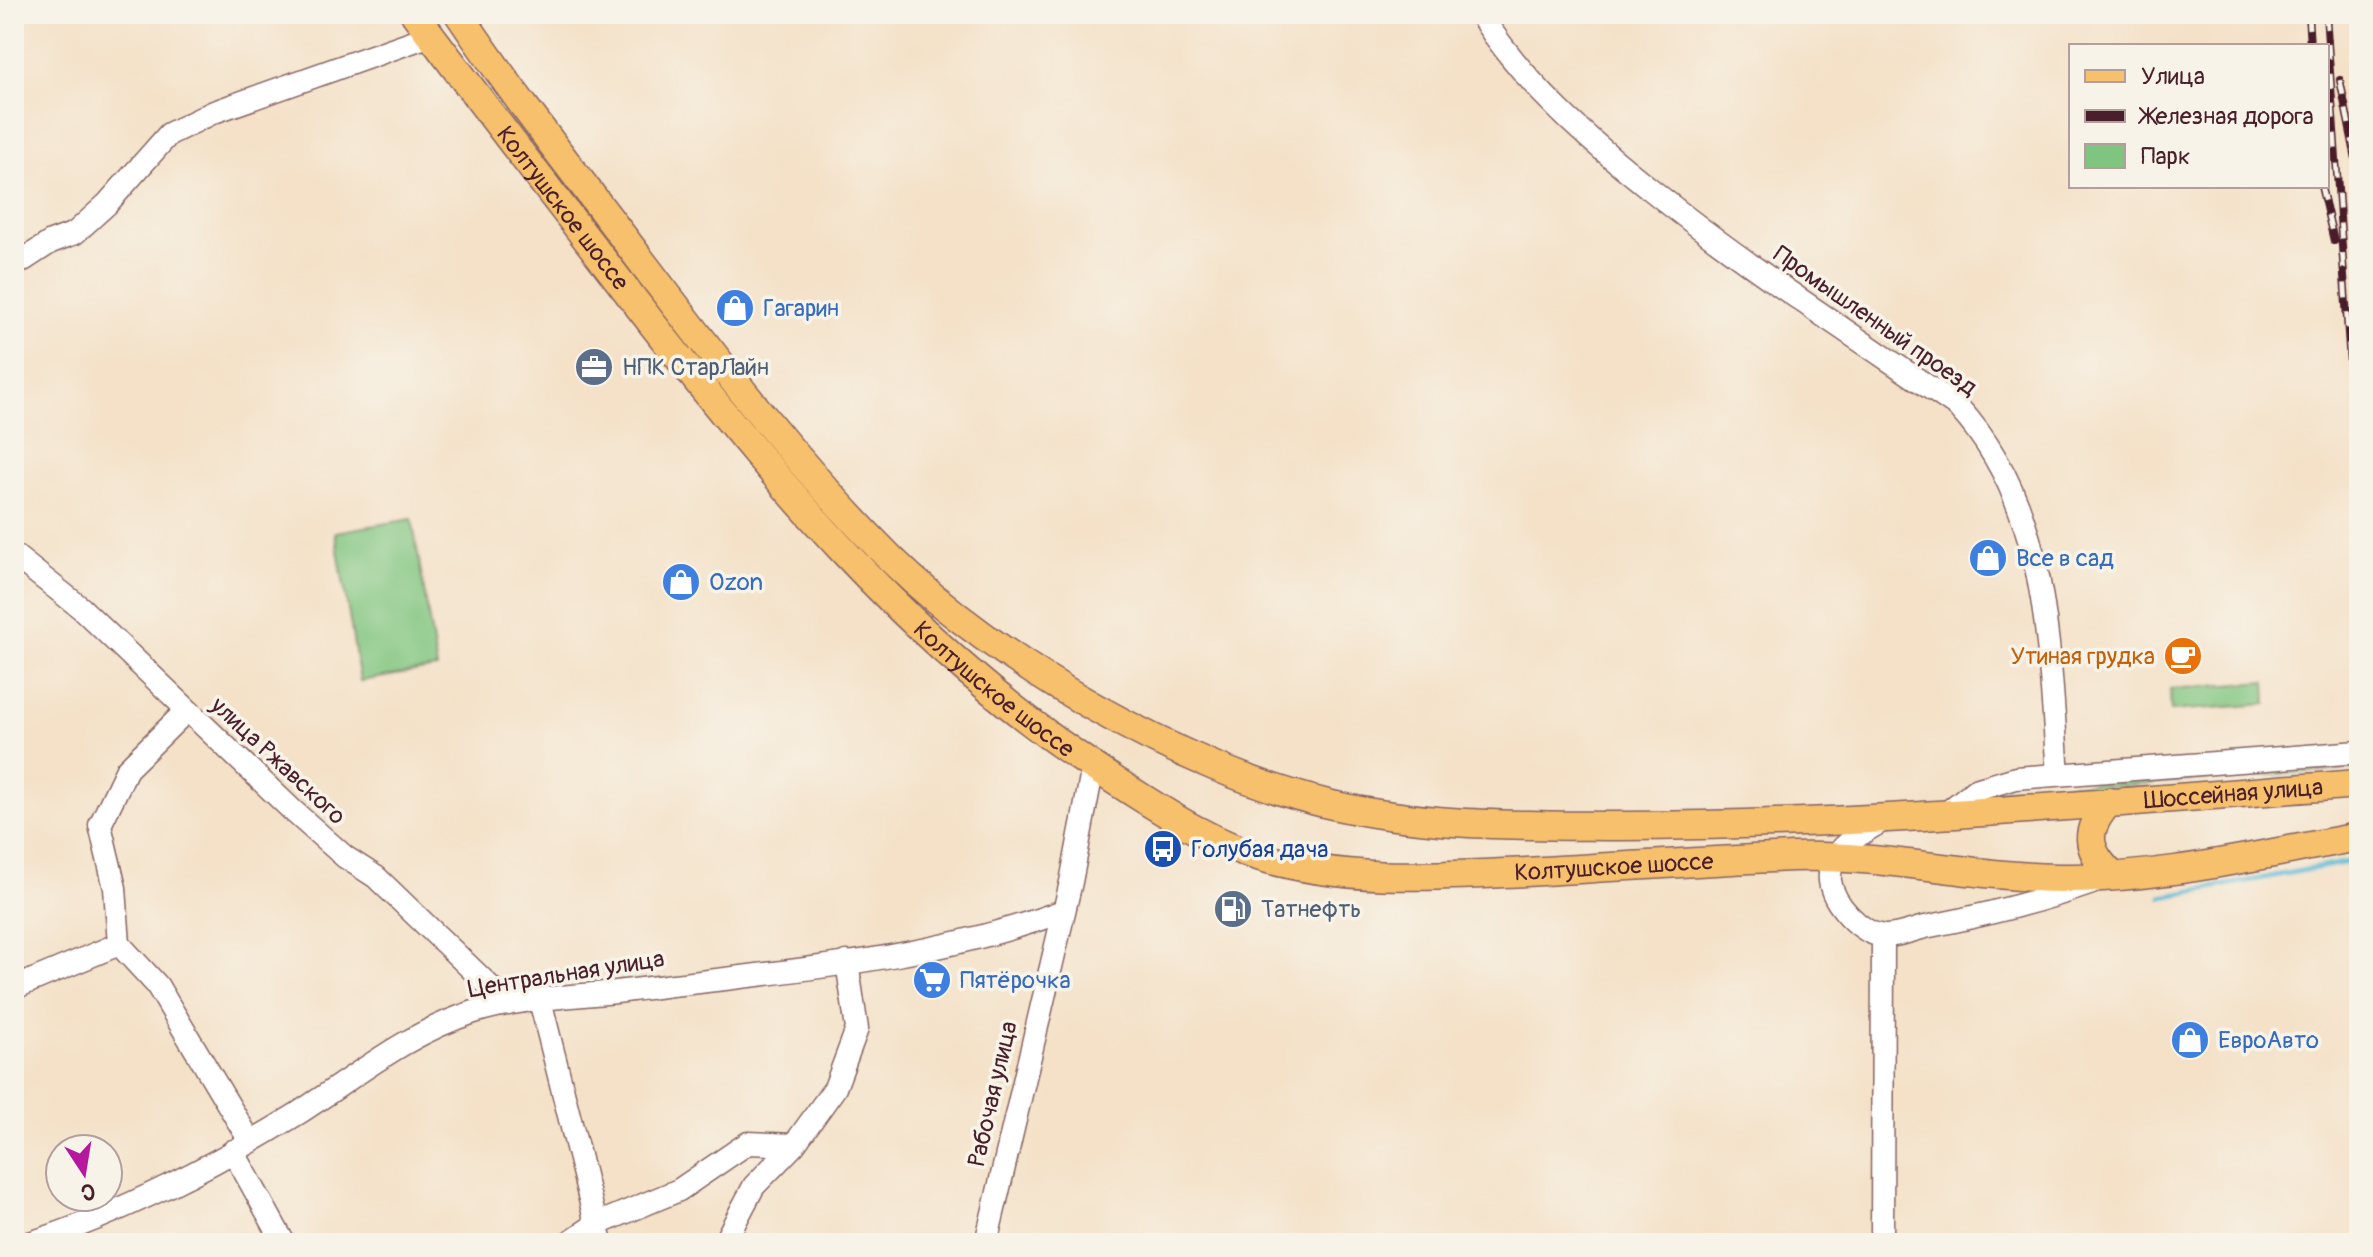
<svg xmlns="http://www.w3.org/2000/svg" width="2373" height="1257" font-family="Pangolin,sans-serif">
<style>
.green{fill:#80c57f;stroke:#657255;stroke-width:2}
.lines{fill:none;stroke-linecap:round;stroke-linejoin:round}
.stream{stroke:#56b8d4;stroke-width:5}
.minor-casing{stroke:#866362;stroke-width:25}
.major-casing{stroke:#866362;stroke-width:31}
.minor{stroke:#fff;stroke-width:22}
.major{stroke:#f7c06c;stroke-width:28}
.rail-casing{stroke:#4a1f2b;stroke-width:8}
.rail{stroke:#f7f3e8;stroke-width:5;stroke-dasharray:15;stroke-linecap:butt}
.labels{text-anchor:middle;dominant-baseline:central;stroke-width:7;stroke-linejoin:round;paint-order:stroke}
.street-label{font-size:24px;fill:#4a1f2b;stroke:#f7f3e8}
.shop-label{font-size:24px;fill:#366cbe;stroke:#f7f3e8;text-anchor:start}
.service-label{font-size:24px;fill:#4e5e75;stroke:#f7f3e8;text-anchor:start}
.food-label{font-size:24px;fill:#c56008;stroke:#f7f3e8;text-anchor:end}
.transit-label{font-size:24px;fill:#164399;stroke:#f7f3e8;text-anchor:start}
</style>
<rect width="100%" height="100%" fill="#f7f3e8"/>
<filter id="ink" filterUnits="userSpaceOnUse"><feTurbulence type="fractalNoise" baseFrequency=".0125" numOctaves="2"/><feDisplacementMap in="SourceGraphic" scale="16" xChannelSelector="R" yChannelSelector="G"/><feConvolveMatrix kernelMatrix="1 2 1 2 8 2 1 2 1" color-interpolation-filters="sRGB"/></filter>
<filter id="wash" filterUnits="userSpaceOnUse"><feTurbulence type="fractalNoise" baseFrequency=".006" numOctaves="4" result="noise"/><feDisplacementMap in="SourceGraphic" scale="32" xChannelSelector="R" yChannelSelector="G"/><feGaussianBlur stdDeviation="1.8" result="paint"/><feColorMatrix in="noise" values="0 0 0 0 0 0 0 0 0 0 0 0 0 0 0 0 0 1.4 0 .05"/><feComposite in="paint" operator="in"/></filter>
<g filter="url(#wash)">
<rect width="100%" height="100%" fill="#f4e1c8"/>
<path class="green" d="M412,519L437,668L360,681L335,532Z
M2266,682L2267,704L2171,711L2170,689Z
M2359,762V769L1997,794V790Z"/>
<g class="lines">
<path class="stream" d="M2162,897L2359,860"/>
</g>
</g>
<g filter="url(#ink)">
<g class="lines">
<g class="minor-casing">
<path id="minor" d="M1480,14C1526,86 1587,139 1654,192C1751,270 1856,337 1958,407C2050,507 2048,647 2058,774
M14,266L51,242L75,233L107,204L169,134L214,112L431,35
M14,555L81,608L292,810L345,857L376,877L508,1004
M186,711L127,769L100,825L115,888L119,944L157,985L250,1141
M1944,815L1975,790L2016,778L2359,752
M1884,820C1860,834 1827,850 1830,881C1833,903 1860,933 1883,936C1895,937 1913,930 1925,927C1982,916 2038,902 2092,883
M14,988L119,944
M540,1000L601,1243
M233,1151L284,1243
M30,1243C118,1215 219,1163 297,1114C355,1077 407,1033 474,1012C521,997 575,997 624,991C770,972 924,963 1063,911
M568,1243L595,1225L679,1190L748,1143L794,1145
M724,1243L754,1186L794,1145L835,1088L857,1029L847,962
M986,1243L1071,882L1093,767
M1882,1243L1883,936"/>
</g>
<g class="major-casing">
<g id="major">
<path id="s1" d="M415,14C482,104 551,193 620,282C764,469 915,655 1117,782C1163,811 1208,842 1261,857C1347,883 1437,876 1526,872C1615,867 1704,861 1793,857C1883,854 1971,877 2060,878C2159,880 2261,854 2359,837"/>
<path id="s2" d="M459,14C515,98 578,177 639,258C718,362 799,467 891,559C998,664 1183,769 1328,804C1425,827 1521,825 1619,826C1866,826 2112,802 2359,784"/>
<path d="M2109,802C2084,830 2085,849 2112,875"/>
</g>
</g>
<use href="#minor" class="minor"/>
<use href="#major" class="major"/>
<g class="rail-casing">
<path id="rail" d="M2308,14L2310,46
M2326,14L2357,464
M2340,80L2359,174
M2321,186L2334,241"/>
</g>
<use href="#rail" class="rail"/>
</g>
</g>
<defs>
<g id="shop-disc" transform="scale(2)"><circle r="9.5" fill="#3f7fe0" stroke="#f7f3e8"/><path d="M-5-2.5h2.3a2.7 3.5 0 0 1 5.4 0H5L5.5 6h-11ZM-1.5-2.5h3a1.5 2.3 0 0 0-3 0Z" fill="#fff"/></g>
<g id="office-disc" transform="scale(2)"><circle r="9.5" fill="#5c6f8a" stroke="#f7f3e8"/><path d="M-6-3h4V-5.5h4V-3h4V5H-6ZM-1-4.5V-3h2v-1.5ZM-6 0V1H6V0Z" fill="#fff"/></g>
<g id="cafe-disc" transform="scale(2)"><circle r="9.5" fill="#e8710a" stroke="#f7f3e8"/><path d="M-5.5-4.5H6V0H3Q3 3.5 0 3.5H-2.5Q-5.5 3.5-5.5 0ZM3-3.2v2h1.7v-2ZM-6 4.5H4V6H-6Z" fill="#fff"/></g>
<g id="bus-disc" transform="scale(2)"><circle r="9.5" fill="#1a4fb4" stroke="#f7f3e8"/><path d="M-5-6H5V4H4V6H2V4H-2V6H-4V4H-5ZM-3.5-4V0h7V-4ZM-3.5 1.2v1.5H-2V1.2ZM2 1.2v1.5H3.5V1.2Z" fill="#fff"/></g>
<g id="fuel-disc" transform="scale(2)"><circle r="9.5" fill="#5c6f8a" stroke="#f7f3e8"/><path d="M-5.5-6h7V0h2V4h1.3V-2.5L3-4.5l.8-.8L6-3V5H2.5V1h-1V6h-7ZM-4.2-4.7v3.2H.2V-4.7Z" fill="#fff"/></g>
<g id="supermarket-disc" transform="scale(2)"><circle r="9.5" fill="#3f7fe0" stroke="#f7f3e8"/><path d="M-6-5.5h2.5l.6 2H6L4.5 2H-2.5L-4.4-4H-6ZM-1.5 3.2a1.3 1.3 0 1 0 .1 0ZM3 3.2a1.3 1.3 0 1 0 .1 0Z" fill="#fff"/></g>
</defs>
<g fill-rule="evenodd">
<use href="#shop-disc" x="735" y="308"/>
<use href="#office-disc" x="594" y="367"/>
<use href="#shop-disc" x="1988" y="558"/>
<use href="#shop-disc" x="681" y="582"/>
<use href="#cafe-disc" x="2183" y="656"/>
<use href="#bus-disc" x="1163" y="849"/>
<use href="#fuel-disc" x="1233" y="909"/>
<use href="#supermarket-disc" x="932" y="980"/>
<use href="#shop-disc" x="2190" y="1040"/>
</g>
<g class="labels">
<g class="street-label">
<text stroke="none"><textPath href="#s1" startOffset="244">Колтушское шоссе</textPath></text>
<text transform="translate(1875 321) rotate(35)">Промышленный проезд</text>
<text stroke="none"><textPath href="#s1" startOffset="892">Колтушское шоссе</textPath></text>
<text transform="translate(278 761) rotate(43)">улица Ржавского</text>
<text stroke="none"><textPath href="#s2" startOffset="2110">Шоссейная улица</textPath></text>
<text stroke="none"><textPath href="#s1" startOffset="1564">Колтушское шоссе</textPath></text>
<text transform="translate(566 974) rotate(-9)">Центральная улица</text>
<text transform="translate(993 1094) rotate(-77)">Рабочая улица</text>
</g>
<g class="shop-label">
<text x="763" y="308">Гагарин</text>
<text x="2016" y="558">Все в сад</text>
<text x="709" y="582">Ozon</text>
<text x="960" y="980">Пятёрочка</text>
<text x="2218" y="1040">ЕвроАвто</text>
</g>
<g class="service-label">
<text x="622" y="367">НПК СтарЛайн</text>
<text x="1261" y="909">Татнефть</text>
</g>
<g class="food-label">
<text x="2155" y="656">Утиная грудка</text>
</g>
<g class="transit-label">
<text x="1191" y="849">Голубая дача</text>
</g>
</g>
<rect width="2373" height="1257" fill="none" stroke="#f7f3e8" stroke-width="48"/>
<rect x="2069" y="44" width="260" height="144" fill="#f7f3e8" stroke="#b29e9c" stroke-width="2"/>
<rect x="2085" y="70" width="40" height="12" fill="#f7c06c" stroke="#b29e9c" stroke-width="2"/>
<text x="2141" y="84" font-size="24" fill="#4a1f2b">Улица</text>
<rect x="2085" y="110" width="40" height="12" fill="#4a1f2b" stroke="#b29e9c" stroke-width="2"/>
<text x="2141" y="124" font-size="24" fill="#4a1f2b">Железная дорога</text>
<rect x="2085" y="144" width="40" height="24" fill="#80c57f" stroke="#b29e9c" stroke-width="2"/>
<text x="2141" y="164" font-size="24" fill="#4a1f2b">Парк</text>
<g transform="translate(84 1173) rotate(168)"><circle r="38" fill="#f7f3e8" stroke="#b29e9c" stroke-width="2"/>
<path d="M0-6L14 30L0 20L-14 30Z" fill="#b5179e"/>
<text y="-12" font-size="22" font-weight="bold" text-anchor="middle" fill="#4a1f2b">С</text>
</g>
</svg>
